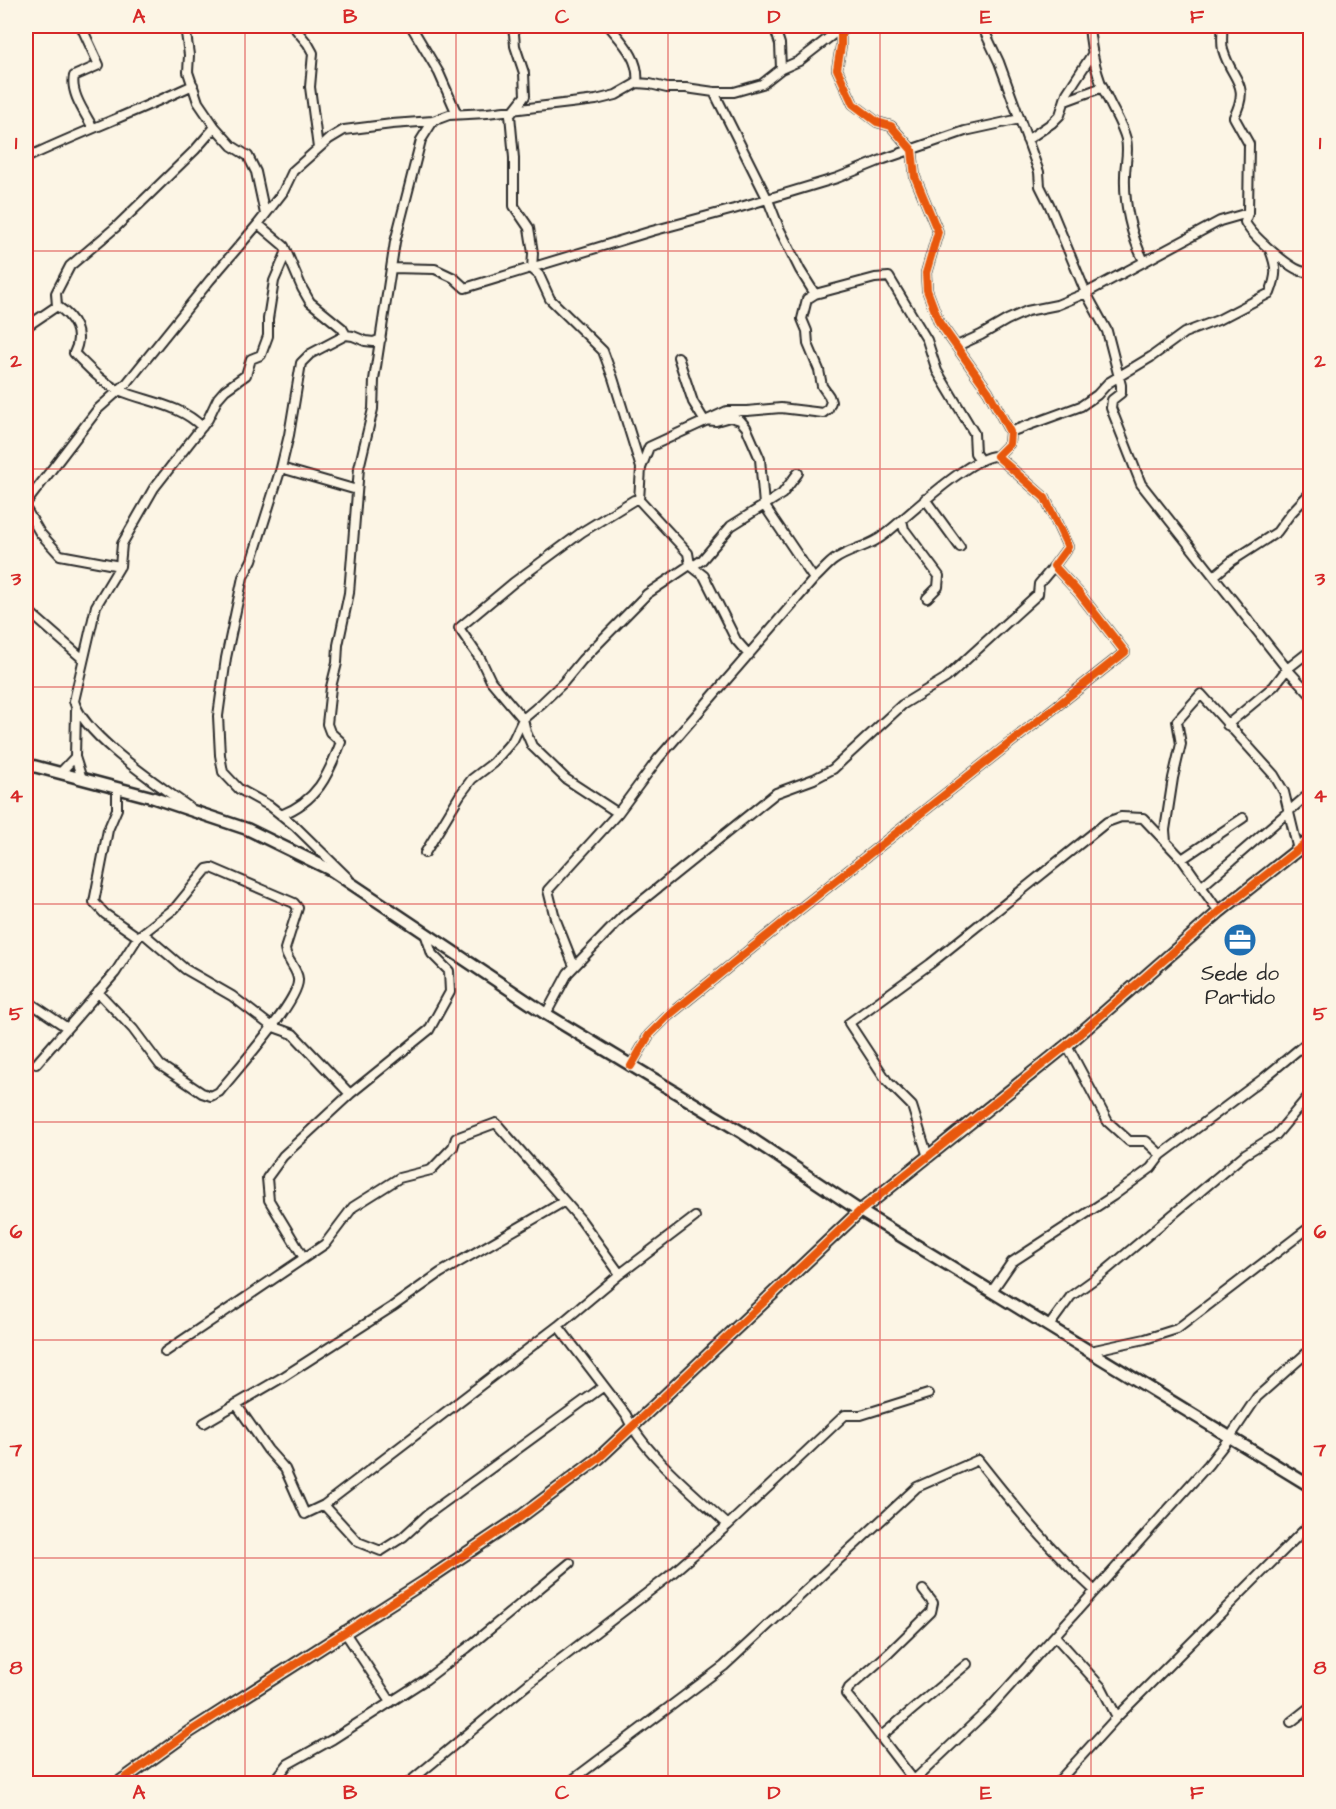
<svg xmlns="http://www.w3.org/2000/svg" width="1336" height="1809" font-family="'Architects Daughter',sans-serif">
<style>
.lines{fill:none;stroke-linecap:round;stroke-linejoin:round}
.street-casing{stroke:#2b2b2b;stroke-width:12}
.secondary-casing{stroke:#2b2b2b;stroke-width:15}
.street{stroke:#fcf5e5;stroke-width:8}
.secondary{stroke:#fcf5e5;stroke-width:10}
.cycleway-casing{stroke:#fcf5e5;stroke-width:11}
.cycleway{stroke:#e8590c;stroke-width:8}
.grid{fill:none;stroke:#d62828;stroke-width:1.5;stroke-opacity:0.55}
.labels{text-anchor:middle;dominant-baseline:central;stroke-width:6;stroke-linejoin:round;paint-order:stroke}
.poi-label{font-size:21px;fill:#2b2b2b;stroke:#fcf5e5}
.neatline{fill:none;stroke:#d62828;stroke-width:2}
.grid-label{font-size:20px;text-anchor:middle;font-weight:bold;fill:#d62828}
</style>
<rect width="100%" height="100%" fill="#fcf5e5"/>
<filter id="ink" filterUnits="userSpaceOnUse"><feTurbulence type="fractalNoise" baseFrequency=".0167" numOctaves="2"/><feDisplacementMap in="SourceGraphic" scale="12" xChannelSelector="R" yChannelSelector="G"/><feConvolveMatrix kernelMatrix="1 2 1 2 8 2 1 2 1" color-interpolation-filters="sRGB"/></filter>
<g filter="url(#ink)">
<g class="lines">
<g class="street-casing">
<path id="street" d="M26,26H28
M81,26L99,65L74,76C70,93 85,113 93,128
M185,26L189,55L188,72L198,102L215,127L232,146L248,156L256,172L265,214
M293,26L308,44L313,53L310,87L318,148
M411,26L439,73L457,114
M511,26L514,34L515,46L524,73L525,96L510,115L514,158V206L529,228L533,253L532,269L539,275L550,299L603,351L613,378L641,468L639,500L688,553L690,565L647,594L582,660L563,683L542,703L523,719L526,732L532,746L566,779L618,813
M609,26C623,43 640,59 637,83
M774,26L780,44L781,69
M982,26L999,62L1039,172L1040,186L1049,204L1086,293L1107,331L1121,385V393L1112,400L1111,408L1141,484L1287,669L1310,694
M1089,26C1091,49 1096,76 1107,97C1113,111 1122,124 1126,139C1129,152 1125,163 1125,176C1124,204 1131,236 1144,261
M1222,26C1223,33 1221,42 1223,50C1232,81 1251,83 1234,117L1249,144L1248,213L1245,222C1251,235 1287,266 1301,271C1304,272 1307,272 1310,272
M714,92L768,200L779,228L800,270L815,294
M1065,101L1103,87
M1027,140L1052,123L1060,115L1067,93L1093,53
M26,158C81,132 138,111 193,85
M258,224L283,192L293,171L329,139L344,130L392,124L433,121L449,115L487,113L596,100L616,95L637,83L650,84L667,88H686L714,92H734L762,84L781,69L799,61L840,29
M391,268L435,269L454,278L465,288L652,231L734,209L837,178L884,159L965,131L1020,119
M57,306L56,293L70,266L116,227L195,150L215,127
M26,327L57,306C74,317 84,334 74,353C88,367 104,385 121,391C148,402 181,405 202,427
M957,346L981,335L1007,320L1027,311L1057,305L1086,293L1220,221L1248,213
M678,357L693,402L704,420L716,421L730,417L740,420L746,427L760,459L764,505L814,579
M1010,432L1081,406L1097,395L1108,383L1151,357L1184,333L1218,320L1270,293C1277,275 1277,268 1270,250
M281,468L357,490
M641,468L649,447L727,411H747L781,408L823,413L828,409L831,402L829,396L822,386L819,370L808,344L807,331L802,319L807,299L815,294L875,278L889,277L927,340L937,371L974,433L975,453L980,460
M925,499L960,547
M26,503L98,409L127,383L210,280L258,224L284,246L302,288L310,302L342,328L346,335
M26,509L40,533L60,555L120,566
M902,520L904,529L939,576L938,587L927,598
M690,565L696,564L702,560L731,526L782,494L798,473
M690,565L704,576L736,640L749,655
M1214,576L1232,561L1277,532L1291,513L1310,493
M26,609L83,659
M76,710L75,757L82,779
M1227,725L1274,686L1287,669L1310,651
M60,773L75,757
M117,788V809L108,830L94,902L105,914L138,937
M189,807C159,785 84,736 74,701L96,606L120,566L122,544L154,488L208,419L218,398L225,390L246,375L251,359L261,355L268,336V319L274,281L286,253
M281,815C317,801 328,776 341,742L330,732L327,724L331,687L337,663L338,645L349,593L359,468L373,409L374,380L395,242L421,140L433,121
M1166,842L1165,830L1173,778L1181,744L1177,721L1201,694L1274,775L1284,792L1298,850
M425,853L460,795L472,779L493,763L513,740L523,719L491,681L481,660L459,628L513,583L582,532L634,500H639
M1182,859L1243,818
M348,878L295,826L270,806L239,789L223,772L220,755L218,716L226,658L243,577L252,560L281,468L289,435L301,363L310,354L346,335L353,336L365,341L374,342L381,339
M1201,887L1310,793
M143,933L185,969L232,996L271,1026L293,1034L350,1094L429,1030L450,992L449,971L432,954L425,933
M574,966L555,918L548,890L618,813L658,759L814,579C821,573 827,565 834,560C849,549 870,547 884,535C906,518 972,454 997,456
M26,1000L66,1027
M546,1014L568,973L623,916L776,793L814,779L833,769L902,705L946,678L1038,594L1039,584L1054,566
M1067,1045L1108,1122L1129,1141H1146L1161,1155
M36,1064L115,973L138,937L175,908L207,869L212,868L294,903L298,908L285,949C286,960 297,968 298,979C301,999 234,1073 219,1092L211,1096L202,1093L160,1065L133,1029L98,992
M631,1066L649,1035L668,1016L800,909L1125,652L1079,593L1054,566L1068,547L1045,498L997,456L1009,444L1010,432L988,391L939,322L927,290L926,273L938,232L915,177L912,150L891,126L877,122L853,104L837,69L841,46V26
M928,1157L912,1106L887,1081L849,1023L930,964L1107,822L1121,817L1143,818L1182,859L1219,912
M304,1258L269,1200L267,1178L283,1156L350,1094
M992,1291L1012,1262L1113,1196L1151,1168L1161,1155L1264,1078L1310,1040
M558,1326L626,1415C643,1453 697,1496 728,1525
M1049,1326L1071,1296L1103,1273L1245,1154L1276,1135L1310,1094
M1090,1351L1145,1339L1177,1329L1310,1227
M165,1352L325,1244L353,1207L399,1178L431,1170L453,1147L456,1138L496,1123L581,1220L620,1274L695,1217
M236,1404L268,1450L285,1469L305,1514L324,1505L558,1326L620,1274
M204,1423L283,1377L392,1307L440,1273L563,1202
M324,1505L358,1542L381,1551L403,1537L427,1515L604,1386
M344,1631L391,1702
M1055,1636L1102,1688L1117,1717
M1291,1722L1310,1707
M880,1737L967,1664
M915,1782L862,1713L846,1694L849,1688L889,1653L931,1612L933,1603L923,1590
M272,1784L288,1764L333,1739L425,1680L467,1648L570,1563
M407,1784L528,1684L668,1577L728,1525L845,1415H861L928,1394
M567,1784L724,1666L917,1487L978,1460C1015,1507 1051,1551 1095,1591
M910,1784L988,1710L1208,1465L1230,1437L1257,1397L1310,1350
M1056,1784L1117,1717L1310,1524"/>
</g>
<g class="secondary-casing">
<path id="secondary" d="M26,764L151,797L247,829L331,870L546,1014L743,1133L860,1211L1310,1486
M117,1784L189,1732L424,1582L519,1518L599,1458L860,1211L1067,1045L1219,912L1310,840"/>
</g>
<use href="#street" class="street"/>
<use href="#secondary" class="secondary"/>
<g class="cycleway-casing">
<path id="cycleway" d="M631,1066L649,1035L668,1016L800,909L1125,652L1079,593L1054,566L1068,547L1045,498L997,456L1009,444L1010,432L988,391L939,322L927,290L926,273L938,232L915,177L912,150L891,126L877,122L853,104L837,69L841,46V26
M117,1784L189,1732L424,1582L519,1518L599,1458L860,1211L1067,1045L1219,912L1310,840"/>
</g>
<use href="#cycleway" class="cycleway"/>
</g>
</g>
<path class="grid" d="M245,26V1784M456,26V1784M668,26V1784M880,26V1784M1091,26V1784M26,251H1310M26,469H1310M26,687H1310M26,904H1310M26,1122H1310M26,1340H1310M26,1558H1310"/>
<defs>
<g id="office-disc" transform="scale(1.725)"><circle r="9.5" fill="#1f6fb2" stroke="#fcf5e5"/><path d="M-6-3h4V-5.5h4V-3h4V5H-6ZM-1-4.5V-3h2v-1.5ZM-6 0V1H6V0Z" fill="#fff"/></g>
</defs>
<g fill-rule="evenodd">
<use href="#office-disc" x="1240" y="940"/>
</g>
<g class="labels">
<g class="poi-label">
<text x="1240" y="973">Sede do<tspan x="1240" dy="24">Partido</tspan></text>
</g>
</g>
<rect width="1336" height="1809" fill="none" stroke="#fcf5e5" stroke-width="66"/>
<rect x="33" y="33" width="1270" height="1743" class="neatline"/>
<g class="grid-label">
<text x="139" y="23">A</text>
<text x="350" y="23">B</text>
<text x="562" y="23">C</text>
<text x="774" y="23">D</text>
<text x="986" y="23">E</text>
<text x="1197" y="23">F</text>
<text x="16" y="149">1</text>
<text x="1320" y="149">1</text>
<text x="16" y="367">2</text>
<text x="1320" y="367">2</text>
<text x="16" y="585">3</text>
<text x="1320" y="585">3</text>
<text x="16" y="802">4</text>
<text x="1320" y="802">4</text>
<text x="16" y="1020">5</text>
<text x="1320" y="1020">5</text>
<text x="16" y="1238">6</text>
<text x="1320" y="1238">6</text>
<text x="16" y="1456">7</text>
<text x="1320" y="1456">7</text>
<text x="16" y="1674">8</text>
<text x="1320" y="1674">8</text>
<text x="139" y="1799">A</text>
<text x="350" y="1799">B</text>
<text x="562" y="1799">C</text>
<text x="774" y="1799">D</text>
<text x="986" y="1799">E</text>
<text x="1197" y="1799">F</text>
</g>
</svg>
